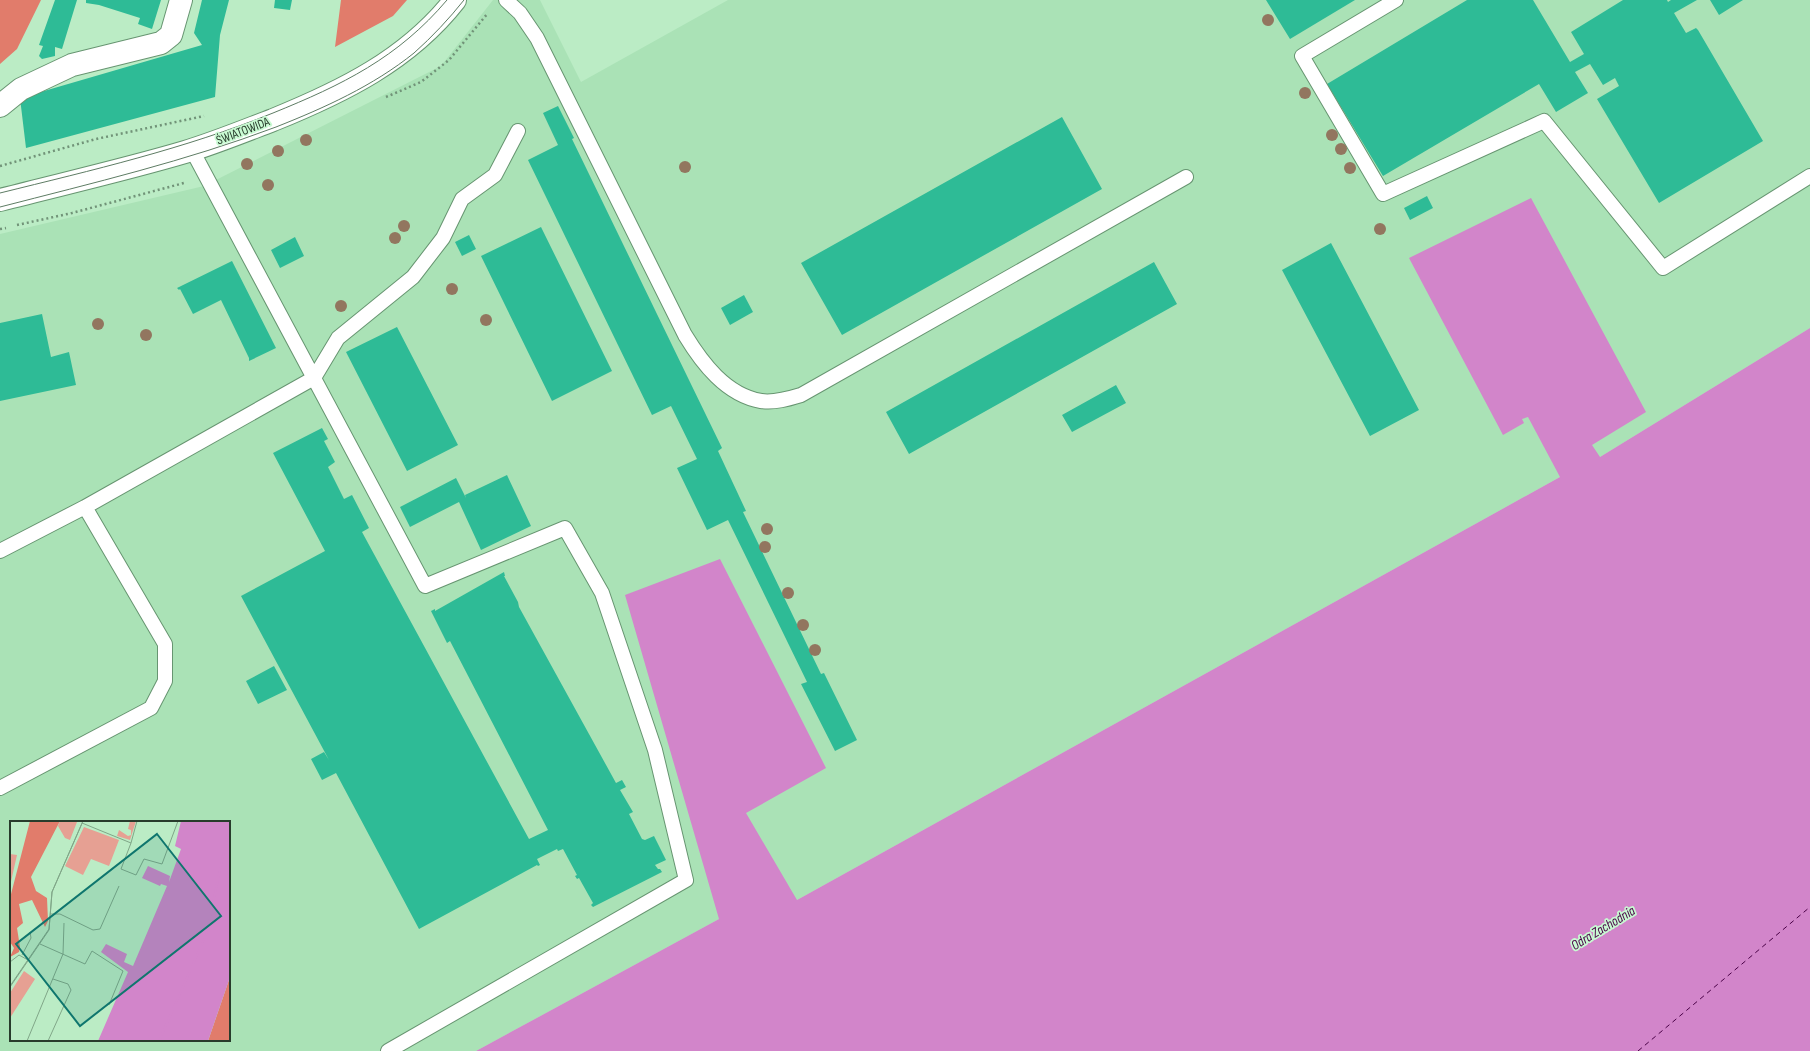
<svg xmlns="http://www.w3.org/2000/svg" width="1810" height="1051" font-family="'Sofia Sans Condensed',sans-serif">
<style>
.built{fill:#aae2b6;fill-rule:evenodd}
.forest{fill:#e17c6b}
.water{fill:#d285ca}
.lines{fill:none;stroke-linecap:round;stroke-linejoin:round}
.ferry{stroke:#490146;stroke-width:1;stroke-dasharray:5 4;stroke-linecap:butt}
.building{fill:#2ebb96}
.lane-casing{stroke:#679571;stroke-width:16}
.street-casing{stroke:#679571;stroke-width:24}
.secondary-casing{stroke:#679571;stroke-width:24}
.path{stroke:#719378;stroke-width:2.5;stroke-dasharray:2 3;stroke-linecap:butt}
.lane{stroke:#fff;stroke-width:14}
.street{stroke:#fff;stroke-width:22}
.secondary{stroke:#fff;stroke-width:22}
.tram{stroke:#5e7c64;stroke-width:1}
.tree{fill:#92765f}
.labels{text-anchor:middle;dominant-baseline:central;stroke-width:3.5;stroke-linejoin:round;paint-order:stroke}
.street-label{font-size:13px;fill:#283c2c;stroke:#c8fad2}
.water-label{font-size:14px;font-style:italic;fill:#490146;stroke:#c8fad2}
.inset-river{fill:none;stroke:#d285ca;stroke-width:2}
.inset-road{fill:none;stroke:#80a688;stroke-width:1}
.view{fill:#0f766e;fill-opacity:0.15;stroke:#0f766e;stroke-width:2}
.inset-edge{fill:none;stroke:#283c2c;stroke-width:2}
</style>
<rect width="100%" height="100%" fill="#bbecc5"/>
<path class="built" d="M493,0H540L581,82L728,0H1810V328L1600,457L1560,477L797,900L719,919L476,1051H0V234L204,186L441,66ZM11,822H229V1040H11Z"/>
<path class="forest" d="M0,0H41L17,49L0,64Z
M341,0H407L393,16L335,47Z"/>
<path class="water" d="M1531,198L1646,412L1592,445L1600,457L1810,328V1051H476L719,919L625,595L720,559L826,768L746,813L797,900L1560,477L1528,417L1522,419L1524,423L1503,435L1409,258Z"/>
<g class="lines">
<path class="ferry" d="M1638,1051L1810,907"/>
</g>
<path class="building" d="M55,0H77L62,49L55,47V56L42,59L39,56L43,46L39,45Z
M86,0H161L152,29L138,24L140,18L99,5L86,3Z
M202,0H229L220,35L215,97L26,148L20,98L202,45L194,33Z
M275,0H292L290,10L274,8Z
M1266,0H1355L1290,39Z
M1467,0H1533L1570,62L1584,54L1571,32L1623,0H1667L1668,2L1671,0H1697L1674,13L1686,33L1696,28L1698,30L1763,141L1659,203L1597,99L1619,86L1615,78L1603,85L1590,64L1575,72L1588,93L1556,112L1539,84L1383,176L1327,84Z
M1710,0H1743L1719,15Z
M558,106L574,138L572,139L722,448L718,451L746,511L743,512L821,674L824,673L857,740L835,751L801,684L807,682L728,520L707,530L677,468L697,459L671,406L652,415L528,160L558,145L543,113Z
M1062,117L1102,189L842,335L801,263Z
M1427,196L1433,208L1410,220L1404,208Z
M541,227L612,371L552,401L481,256Z
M469,235L476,249L462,256L455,242Z
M295,237L304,256L280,268L271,250Z
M1331,243L1419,410L1370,436L1282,270Z
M232,261L276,348L249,361V358L221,300L193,314L180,289L179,290L177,288Z
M1154,262L1177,304L909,454L886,412Z
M744,295L753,312L730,325L721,308Z
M42,314L51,357L69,352L76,385L0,401V323Z
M397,327L458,445L407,471L346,352Z
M1116,385L1126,403L1072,432L1062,415Z
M322,428L328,439L324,441L335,462L328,467L344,499L352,495L369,528L362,532L529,839L548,830L450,641L447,643L431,611L435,609V611L504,572L505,576H504L518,602L519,607L616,783L622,780L626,787L620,790L633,812L629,814L642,839L645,840L654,836L666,860L655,865L658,869H660L662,872L593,907L591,905L593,903L579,878L577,879L575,876L577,875L563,849L558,851L557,849L537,859L540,865L538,866L537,865L419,929L336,773L322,780L311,759L324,752L329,760L241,596L325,551L273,453Z
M507,475L531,526L481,550L459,502L410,527L400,507L456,478L466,498L465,495Z
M274,666L287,690L258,704L246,681Z"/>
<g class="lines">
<g class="lane-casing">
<path id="lane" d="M506,0L520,13L537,38L685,335C702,363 726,395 761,401C774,403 788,399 801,395L1186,177
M1396,0L1302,56L1383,194L1544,121L1663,268L1810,176
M192,150L425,586L565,528L602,593L655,750L686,880L388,1051
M0,551L85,507L314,378L338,338L413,277L443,238L462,199L495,175L518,131
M0,788L151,708L165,681V644L85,507"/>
</g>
<g class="street-casing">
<path id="street" d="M0,106L21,89L72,65L161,43L171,35L181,0"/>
</g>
<g class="secondary-casing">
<path id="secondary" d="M0,200C62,184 124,170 185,152C215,143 244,131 273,120C342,92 408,60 455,0"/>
</g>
<path class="path" d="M386,97L421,82L449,60L488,13
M0,166L96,139L204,116
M17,225L72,213L184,183
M0,229L6,228"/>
<use href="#lane" class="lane"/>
<use href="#street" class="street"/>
<use href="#secondary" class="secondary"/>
<path class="tram" d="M0,193C93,170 184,149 273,113C342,85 398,58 447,0
M0,207C93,183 186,161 276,127C324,108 373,86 414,53C432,37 449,19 464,0"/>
</g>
<g class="tree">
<circle cx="1268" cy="20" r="6"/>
<circle cx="1305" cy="93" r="6"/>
<circle cx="1332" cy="135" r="6"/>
<circle cx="306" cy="140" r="6"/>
<circle cx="1341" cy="149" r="6"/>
<circle cx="278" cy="151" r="6"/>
<circle cx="247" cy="164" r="6"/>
<circle cx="685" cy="167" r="6"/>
<circle cx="1350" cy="168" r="6"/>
<circle cx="268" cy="185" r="6"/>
<circle cx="404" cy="226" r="6"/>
<circle cx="1380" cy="229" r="6"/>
<circle cx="395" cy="238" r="6"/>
<circle cx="452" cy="289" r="6"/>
<circle cx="341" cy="306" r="6"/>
<circle cx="486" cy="320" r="6"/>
<circle cx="98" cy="324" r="6"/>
<circle cx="146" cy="335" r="6"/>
<circle cx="767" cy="529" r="6"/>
<circle cx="765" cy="547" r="6"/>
<circle cx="788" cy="593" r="6"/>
<circle cx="803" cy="625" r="6"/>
<circle cx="815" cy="650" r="6"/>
</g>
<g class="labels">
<g class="street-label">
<text transform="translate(243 131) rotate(-21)">ŚWIATOWIDA</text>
</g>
<g class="water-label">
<text transform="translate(1603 928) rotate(-31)">Odra Zachodnia</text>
</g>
</g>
<g transform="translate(10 821)">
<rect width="220" height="220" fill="#bbecc5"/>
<path d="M50,0L67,1L60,19L55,17L48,5ZM120,0H126L120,19L107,15L109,9L118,15L121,14V9L118,8ZM74,6L109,19L99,45L81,38L73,54L55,45ZM0,33L7,34L0,65ZM14,150L25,158L0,197V172Z" fill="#e6a093"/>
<path d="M20,0H50L21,56L26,70L37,77L38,100L35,106L22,79L9,83L13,102L7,107L10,126L9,131L0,136L4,127L0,121V77ZM220,156V220H198Z" fill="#e17c6b"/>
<path d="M171,0H220V156L198,220H88L118,151L91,131L96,123L117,133L114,141L123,145L157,65L151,63L150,65L132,57L138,45L160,55L159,61L171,28L165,25Z" fill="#d285ca"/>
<path class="inset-river" d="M149,220L196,114L220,3"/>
<path class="inset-road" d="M72,2L121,22L127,0M121,22L111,48L126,54L134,38L152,43L168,0M41,93H50L83,109L90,108L109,65M30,123L75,143L82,130L113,150L99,184M12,134L21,117L20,111M0,141L9,134L18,139M0,165L39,108L42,71L73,0M0,166L39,109L42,71L73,0M17,220L53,133L54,102M38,220L61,169L58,163L43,158"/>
<path class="view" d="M147,13L211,95L70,205L6,123Z"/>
<rect width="220" height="220" class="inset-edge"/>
</g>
</svg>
